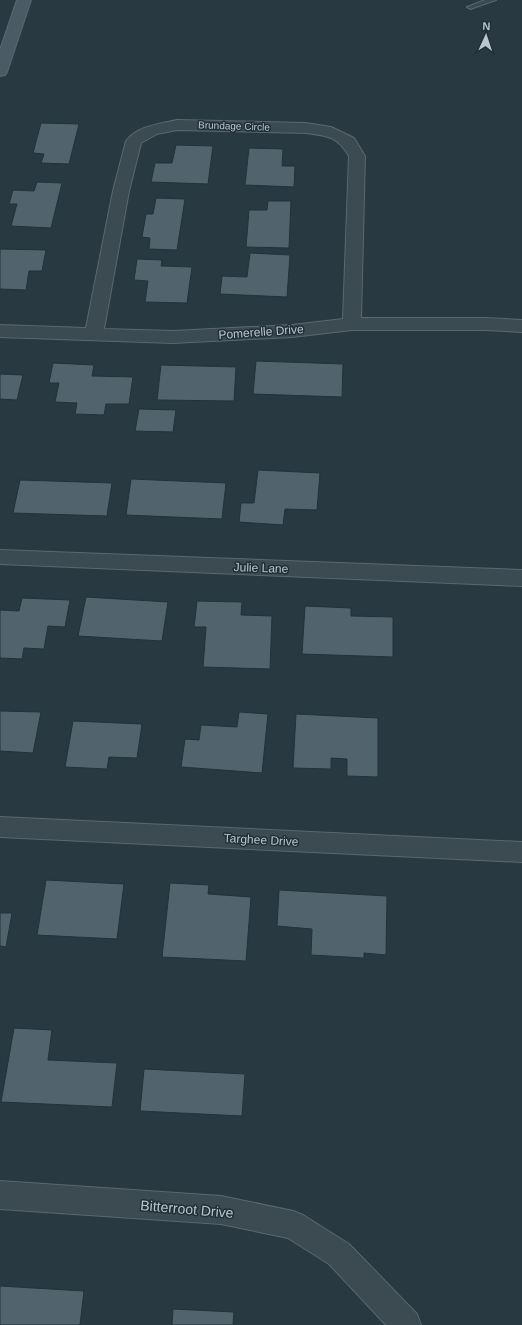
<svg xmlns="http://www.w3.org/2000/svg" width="522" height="1325" font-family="Arial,sans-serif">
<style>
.building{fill:#51646d;stroke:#23313a}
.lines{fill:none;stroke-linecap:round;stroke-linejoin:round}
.lane-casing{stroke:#5a6870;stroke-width:2}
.street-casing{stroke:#5a6870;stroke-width:2}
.secondary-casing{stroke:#5a6870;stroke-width:2}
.lane{fill:#3c4a52;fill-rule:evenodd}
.street{fill:#3c4a52;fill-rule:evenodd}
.secondary{fill:#4a5b65;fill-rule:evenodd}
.labels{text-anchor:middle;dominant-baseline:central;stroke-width:3;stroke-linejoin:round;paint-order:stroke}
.far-street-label{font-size:10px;fill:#b9c5cc;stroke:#212f38}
.street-label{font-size:12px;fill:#b9c5cc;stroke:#212f38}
.near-street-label{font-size:14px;fill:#b9c5cc;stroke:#212f38}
</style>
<rect width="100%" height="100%" fill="#283942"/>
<path class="building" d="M41,123L79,124L69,164L41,163L44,154L33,153Z
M176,145L213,146L208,184L151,182L155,163H172Z
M249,148L283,149L282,166H295L294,187L245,185Z
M37,182L62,183L51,228L11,226L17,204H9L13,190L34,191Z
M156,198L185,199L177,250L149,249L150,238L142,237L146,214H153Z
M268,201H291L289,248L246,247L249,210H267Z
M0,249L46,250L42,271H29L26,290L0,289Z
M250,253L290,255L287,297L220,294L222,276L247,277Z
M137,259L162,260L161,266L192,267L187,303L145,302L148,281L134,280Z
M256,361L343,364L342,397L253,394Z
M53,363L94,365L92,376L133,377L129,404H106L104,415L75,414L77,403L55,402L59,383H49Z
M161,365L236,367L234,401L157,400Z
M0,374L23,375L17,400L0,399Z
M139,409L176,410L173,432L135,431Z
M258,470L320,473L317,510L285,509L283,525L239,522L241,503H254Z
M131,479L226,483L222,519L126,515Z
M20,480L112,483L107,516L13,513Z
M86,597L168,602L162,641L78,636Z
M22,598L70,600L65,627L48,626L44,649L24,648L22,659L0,658V610L19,611Z
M197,601L242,602L241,615L272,616L270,669L203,667L206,627H194Z
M305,606L351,608V616L393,617V657L302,654Z
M0,711L41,712L33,753L0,751Z
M239,712L268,714L262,773L181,767L185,739L199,740L201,725L237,727Z
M296,714L378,718V777L347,776V759L331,758V769L293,768Z
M73,721L142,724L137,758L109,757L107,769L65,767Z
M46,880L124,884L117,939L37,935Z
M170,883L209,885L208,894L251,897L246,961L162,957Z
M279,890L387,896L386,955L364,953V958L311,955L312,929L277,926Z
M0,913H12L6,947L0,946Z
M14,1028L52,1030L48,1060L117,1063L112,1107L1,1102Z
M144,1069L245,1074L242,1116L140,1111Z
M0,1286L84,1291L80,1325H0Z
M173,1309L234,1312L233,1325H172Z"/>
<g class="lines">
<g class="lane-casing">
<path id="lane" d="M485,0H496L473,8L471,9L467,7Z"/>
</g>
<g class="street-casing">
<path id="street" d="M177,120L306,123L331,127L354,138L365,156L361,318H485L522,320V332L485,330H352L292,337L173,343L0,337V325L86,328L113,191L126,141C137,126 160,124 177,120ZM177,130L306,133C328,136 337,136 349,156L343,319L292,325L173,331L104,329L129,191L141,143L157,134Z
M0,550L522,570V586L0,564Z
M0,817L522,842V862L0,837Z
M0,1181L221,1196L293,1211L303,1215L349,1244L417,1314L421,1325H386L329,1264L288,1238L221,1224L0,1209Z"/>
</g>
<g class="secondary-casing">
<path id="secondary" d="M17,0H31L7,72L5,75L0,76V50Z"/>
</g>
<use href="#lane" class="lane"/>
<use href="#street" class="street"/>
<use href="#secondary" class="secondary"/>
</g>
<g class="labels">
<g class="far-street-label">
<text transform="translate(234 126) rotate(2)">Brundage Circle</text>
</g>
<g class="street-label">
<text transform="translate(261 332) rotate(-4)">Pomerelle Drive</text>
<text transform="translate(261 568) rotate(2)">Julie Lane</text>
<text transform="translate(261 840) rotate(3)">Targhee Drive</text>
</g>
<g class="near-street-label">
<text transform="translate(187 1209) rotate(5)">Bitterroot Drive</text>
</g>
</g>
<g transform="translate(486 36) rotate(3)" stroke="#212f38" stroke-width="3" paint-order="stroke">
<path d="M0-3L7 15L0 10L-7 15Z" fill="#b9c5cc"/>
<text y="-6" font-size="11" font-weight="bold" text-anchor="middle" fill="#b9c5cc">N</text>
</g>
</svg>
